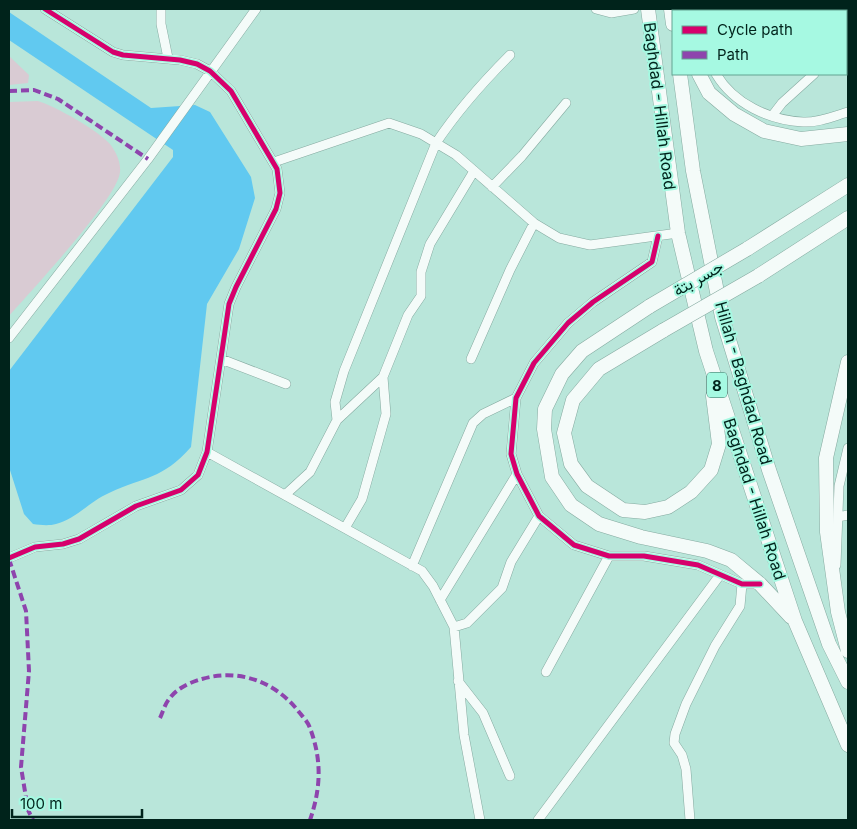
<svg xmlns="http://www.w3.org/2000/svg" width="857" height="829" font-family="Inter,Vazirmatn,sans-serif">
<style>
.green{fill:#d9cbd3}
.water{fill:#61c9f0}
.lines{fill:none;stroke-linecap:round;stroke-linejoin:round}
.minor-casing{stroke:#85aaa0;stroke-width:10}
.highway-casing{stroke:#85aaa0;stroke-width:15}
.minor{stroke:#f4fbf9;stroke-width:9}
.highway{stroke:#f4fbf9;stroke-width:14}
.highway-bridge-casing{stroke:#85aaa0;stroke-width:15;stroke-linecap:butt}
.highway-bridge{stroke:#f4fbf9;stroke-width:14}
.quiet{stroke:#8e44ad;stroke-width:4;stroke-dasharray:8 4;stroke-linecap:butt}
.cycleway-casing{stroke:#a6f9e2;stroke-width:8}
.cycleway{stroke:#d6006c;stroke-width:5}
.labels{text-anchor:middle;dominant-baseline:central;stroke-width:4;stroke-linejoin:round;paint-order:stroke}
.shield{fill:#a6f9e2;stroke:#326357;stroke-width:1}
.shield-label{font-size:15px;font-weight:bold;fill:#00231b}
.street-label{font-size:16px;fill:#00231b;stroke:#a6f9e2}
</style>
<rect width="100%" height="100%" fill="#b9e6da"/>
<path class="green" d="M9,56L29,75L28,83L9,85Z
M38,101C55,106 99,131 110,144C116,152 121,162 120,172C118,198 30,292 9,316V102Z"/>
<path class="water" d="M9,12L151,108L195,105L210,112L251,177L255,198L239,249L207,304L191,447C162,480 145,476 109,493C90,501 76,519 56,524C49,526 40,525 33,524L24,514L9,467V371L173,157V150L9,40Z"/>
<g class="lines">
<g class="minor-casing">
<path id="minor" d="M161,9V24L168,58
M596,9L611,13L634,9
M846,47L848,45
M716,74C734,104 769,120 803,122C818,123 834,116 848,112
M772,116L782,103L814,74
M274,162L389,123L421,134L456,155L534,223L559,238L590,245L678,233
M492,187L522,156L566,103
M658,236L652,262L593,302L568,323L534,363L516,398L511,454L517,474L539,516L574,545L609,556H644L698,565L742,584H760
M9,338L148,159L256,9
M221,359L286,384
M471,359L510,270L534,223
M337,420L335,402L344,371L436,143C458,110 482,83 510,55
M207,452L422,571L433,586L454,627L464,735L480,820
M285,495L310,472L337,420L383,377L408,315L421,296V272L430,244L474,171
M838,517L848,515
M345,528L362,499L386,414L383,377
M9,558L35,547L63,544L79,539L136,506L181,490L198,475L207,452L229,304L236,287L276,209L280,193L277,169L231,91L210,71L197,64L180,60L123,55L113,52L45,9
M836,565L839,486L848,448
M412,566L473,423L483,414L516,398
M440,600L517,474
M454,627L467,623L502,588L511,562L539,516
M546,672L609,556
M458,681L483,713L510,776
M538,820L720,575
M690,820L686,769L682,755L674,743L675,734L686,704L715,646L740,606L742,584"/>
</g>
<g class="highway-casing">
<path id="highway" d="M648,9L678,233L706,351L795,621L848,745
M671,9L673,24
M680,74L693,171L722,317L769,470L829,644L848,682
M699,74L709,93L734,114L764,131L801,139L848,134
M747,249L848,185
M758,276L848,218
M650,306L582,351L562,374L545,409L544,429L552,477L571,505L599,524L641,537L707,551L731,560L760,584L791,617
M664,330L599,369L573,400L564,433L571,464L587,486L623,510L645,512L668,507L691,492L711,470L719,444L713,396
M848,362L826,458L827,532L838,612L848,651"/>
</g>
<use href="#minor" class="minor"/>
<use href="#highway" class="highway"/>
<g class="highway-bridge-casing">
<path id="highway-bridge" d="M650,306L747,249
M664,330L758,276"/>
</g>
<use href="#highway-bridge" class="highway-bridge"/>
<path class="quiet" d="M9,91L34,90L58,99L148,159
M9,559L26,611L29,671L21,767L28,810L33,820
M160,718C163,712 165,703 170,698C177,688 191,682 202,679C239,668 276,682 299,712C303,717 308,722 310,728C322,760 321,788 310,820"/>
<g class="cycleway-casing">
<path id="cycleway" d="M658,236L652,262L593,302L568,323L534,363L516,398L511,454L517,474L539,516L574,545L609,556H644L698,565L742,584H760
M9,558L35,547L63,544L79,539L136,506L181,490L198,475L207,452L229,304L236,287L276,209L280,193L277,169L231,91L210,71L197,64L180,60L123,55L113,52L45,9"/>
</g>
<use href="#cycleway" class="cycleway"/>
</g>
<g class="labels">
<rect class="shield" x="707" y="372.5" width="20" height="25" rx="4"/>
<g class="shield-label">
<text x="717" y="385">8</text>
</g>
<g class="street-label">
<text transform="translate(660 106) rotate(83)">Baghdad - Hillah Road</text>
<text transform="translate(698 278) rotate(-30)">جسر بتة</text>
<text transform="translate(744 383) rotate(74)">Hillah - Baghdad Road</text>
<text transform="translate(755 499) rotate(72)">Baghdad - Hillah Road</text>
</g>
</g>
<rect width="857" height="829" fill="none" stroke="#00231b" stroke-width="20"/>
<rect x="672" y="10" width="175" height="65" fill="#a6f9e2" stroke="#64a392"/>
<rect x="682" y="26" width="25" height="8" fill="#d6006c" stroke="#64a392"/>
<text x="717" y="35" font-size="15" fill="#00231b">Cycle path</text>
<rect x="682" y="51" width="25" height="8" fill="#8e44ad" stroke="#64a392"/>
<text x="717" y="60" font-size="15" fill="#00231b">Path</text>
<path d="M12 809v8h130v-8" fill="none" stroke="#00231b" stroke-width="2.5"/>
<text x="20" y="809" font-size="15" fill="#00231b" stroke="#a6f9e2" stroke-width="4" paint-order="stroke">100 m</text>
</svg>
